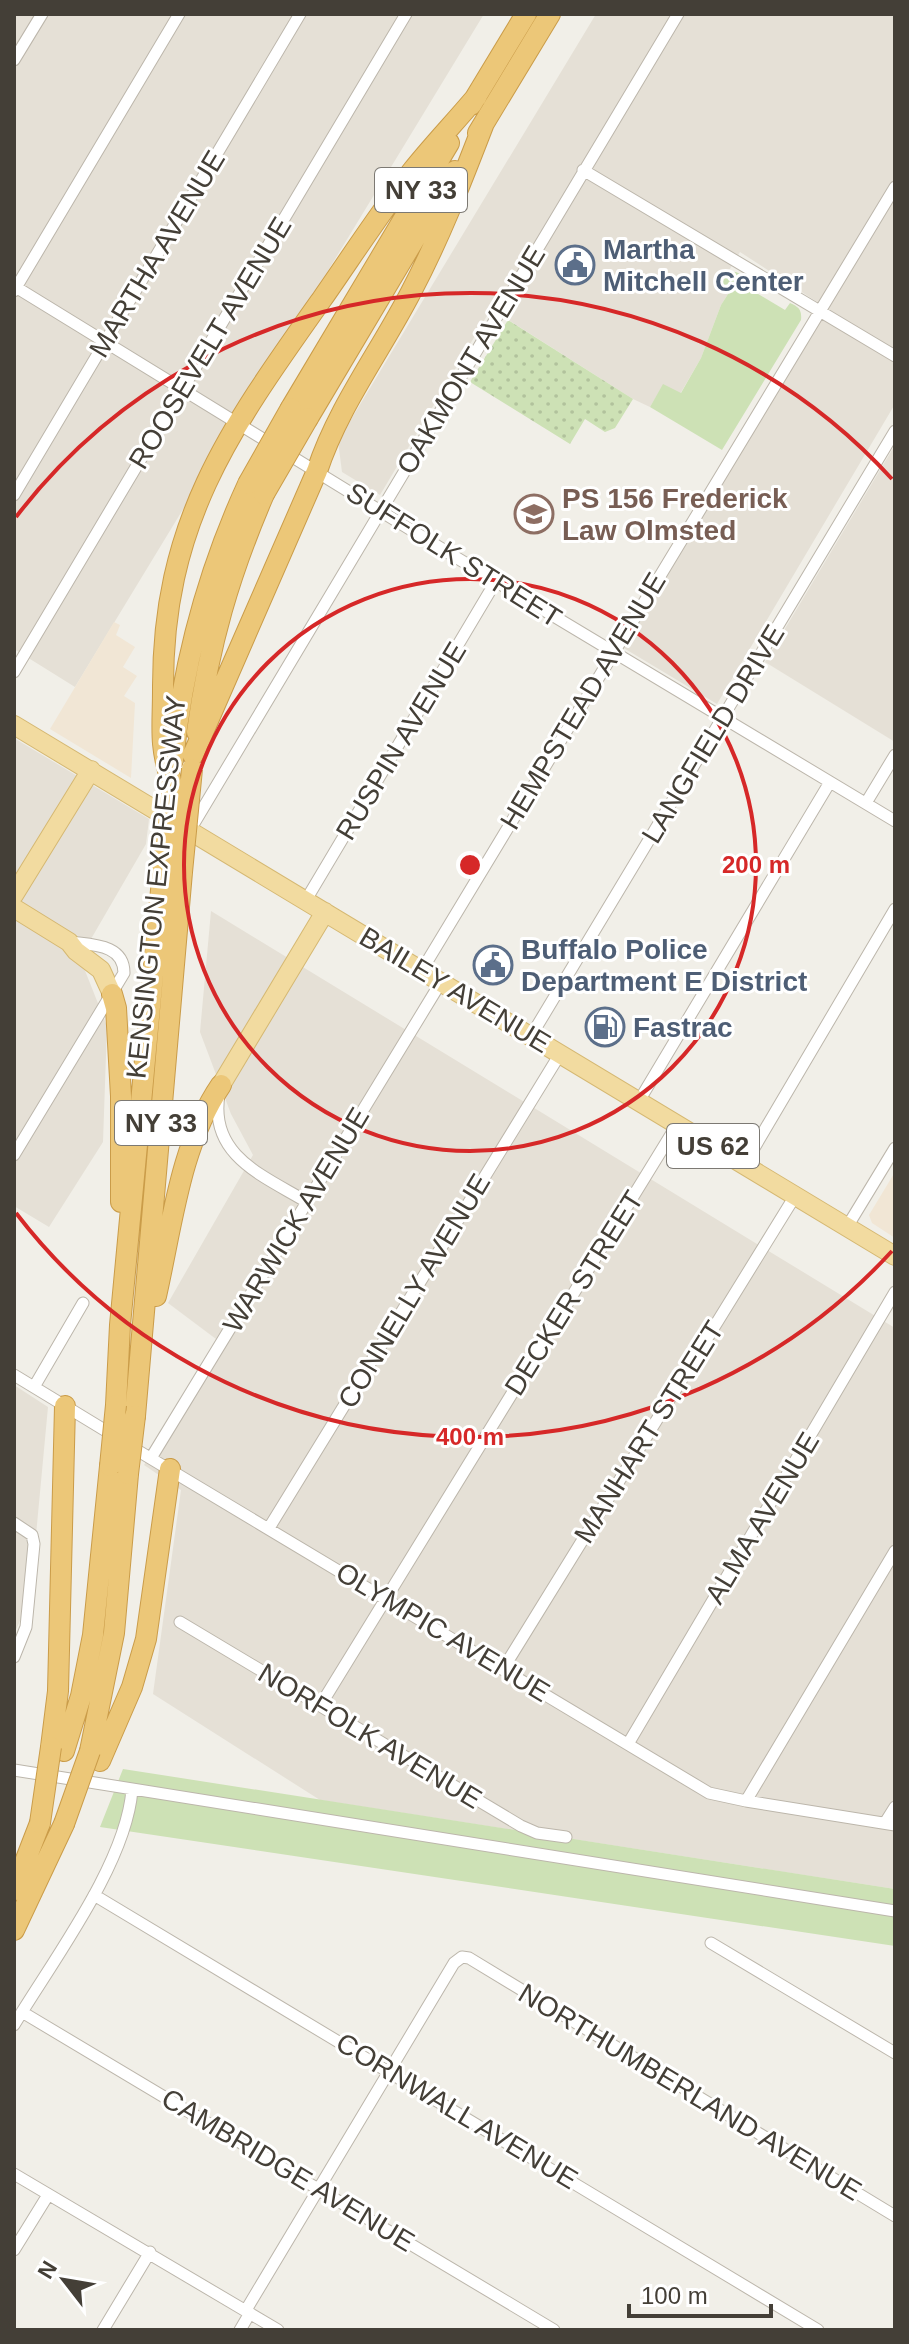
<svg xmlns="http://www.w3.org/2000/svg" width="909" height="2344" font-family="Helvetica,sans-serif">
<style>
.residential{fill:#e5e0d6}
.commercial{fill:#f1e6d5}
.grass{fill:#cde1b5}
.park{fill:url(#park-dots)}
.lines{fill:none;stroke-linecap:round;stroke-linejoin:round}
.minor-casing{stroke:#bcb6ab;stroke-width:13}
.primary-casing{stroke:#d5b872;stroke-width:20}
.motorway-casing{stroke:#ca9c49;stroke-width:22}
.minor{stroke:#fff;stroke-width:11}
.primary{stroke:#f2dba0;stroke-width:18}
.motorway{stroke:#ecc778;stroke-width:20}
.motorway-bridge-casing{stroke:#ca9c49;stroke-width:22;stroke-linecap:butt}
.motorway-bridge{stroke:#ecc778;stroke-width:20}
.ring{fill:none;stroke:#d62828;stroke-width:4}
.labels{text-anchor:middle;dominant-baseline:central;stroke-width:6;stroke-linejoin:round;paint-order:stroke}
.shield{fill:#fff;stroke:#7c7973;stroke-width:2}
.shield-label{font-size:26px;font-weight:bold;fill:#443f37}
.service-label{font-size:28px;font-weight:bold;fill:#4e5e75;stroke:#fff;text-anchor:start}
.street-label{font-size:28px;fill:#443f37;stroke:#fff}
.education-label{font-size:28px;font-weight:bold;fill:#785e54;stroke:#fff;text-anchor:start}
.centre{fill:#d62828;stroke:#fff;stroke-width:4}
.ring-label{font-size:24px;text-anchor:middle;font-weight:bold;fill:#d62828;stroke:#fff;stroke-width:6;stroke-linejoin:round;paint-order:stroke}
</style>
<defs>
<pattern id="park-dots" width="8" height="8" patternUnits="userSpaceOnUse" patternTransform="scale(2)"><rect width="8" height="8" fill="#cde1b5"/><path d="M2 2h.1M6 6h.1" fill="none" stroke="#b1c29c" stroke-width="1.8" stroke-linecap="round"/></pattern>
</defs>
<rect width="100%" height="100%" fill="#f1efe8"/>
<path class="residential" d="M14,14H484L75,687L14,649Z
M596,14H895V404L717,704L622,647L828,309L740,252L721,284L730,291L721,305L701,358L680,394L663,385L650,407L633,399L491,309L380,495L342,472L338,441Z
M895,445V742L765,662Z
M14,738L149,819L146,844L80,958L107,1026L103,1142L49,1227L14,1206Z
M211,911L895,1328V1889L320,1800L153,1694L181,1490L144,1465L216,1339L168,1303L253,1155L231,1114L200,1032Z
M14,1385L48,1407L30,1599L14,1634Z"/>
<path class="commercial" d="M114,622L120,625L116,635L135,647L123,667L137,676L124,696L135,703L131,778L50,729Z
M895,1172V1238L872,1223L869,1215Z"/>
<path class="grass" d="M728,272H736L744,276L740,283L785,310L790,303C799,307 802,310 801,320L722,450L650,407L663,384L681,393L701,358L721,305L730,291L721,285Z
M123,1769L895,1889V1946L100,1827Z"/>
<path class="park" d="M508,320L633,399L615,428L605,432L585,419L570,444L470,382Z"/>
<g class="lines">
<g class="minor-casing">
<path id="minor" d="M14,60L42,14
M583,170L895,356
M14,286L452,555L895,821
M14,291L179,14
M14,495L300,14
M14,672L406,14
M866,803L895,755
M190,830L678,14
M306,900L496,581
M422,970L895,187
M531,1036L895,431
M219,1095C209,1156 264,1176 307,1202
M639,1101L830,782
M14,1155L124,973C124,944 92,945 70,942
M744,1165L895,909
M847,1227L895,1148
M14,1375L116,1437
M34,1387L83,1303
M130,1446L709,1793L746,1801L895,1825
M151,1458L441,982
M14,1523L32,1535L34,1544L26,1627L14,1657
M269,1528L560,1054
M180,1622L521,1826L537,1833L566,1837
M503,1669L795,1196
M320,1706L677,1125
M628,1744L895,1292
M14,1770L895,1911
M746,1801L895,1551
M885,1823L895,1807
M94,1895L818,2330
M711,1943L895,2053
M22,2012L554,2330
M14,2025C53,1960 126,1864 132,1790
M14,2174L278,2330
M14,2250L48,2195
M246,2310L454,1963L462,1957L469,1958L895,2216
M103,2330L150,2252
M240,2330L250,2313"/>
</g>
<g class="primary-casing">
<path id="primary" d="M14,725L895,1256
M14,895L91,770
M14,908L69,942L76,951L101,970L112,994
M221,1085L325,912"/>
</g>
<g class="motorway-casing">
<path id="motorway" d="M471,105L526,14
M478,133L550,14
M291,408L449,143
M308,418L455,171
M197,732C209,644 229,575 264,494
M193,755L317,471C338,407 380,352 411,292C440,237 462,180 484,123
M173,760C183,663 207,573 248,484
M171,780C159,745 163,726 163,690C162,523 229,430 322,299C352,256 381,211 413,170C433,145 456,121 477,96
M112,994L116,1008L121,1096V1202
M156,1296C172,1226 180,1145 221,1085
M116,1405L120,1325L163,869
M135,1416L182,872
M51,1747L58,1691L65,1406
M64,1751L81,1696L93,1635L110,1466
M90,1751L114,1633L128,1474
M100,1761L132,1687L146,1639L170,1469
M14,1890L40,1823
M14,1930L64,1824"/>
</g>
<use href="#minor" class="minor"/>
<use href="#primary" class="primary"/>
<use href="#motorway" class="motorway"/>
<g class="motorway-bridge-casing">
<path id="motorway-bridge" d="M248,484L291,408
M264,494L308,418
M163,869L171,780
M182,872L192,769
M110,1466L116,1405
M128,1474L135,1416
M40,1823L51,1747
M64,1824L90,1751"/>
</g>
<use href="#motorway-bridge" class="motorway-bridge"/>
</g>
<g class="ring">
<circle cx="470" cy="865" r="286"/>
<path d="M892 1251A572 572 0 0 1 16 1213M16 517A572 572 0 0 1 892 479"/>
</g>
<defs>
<g id="civic-ring" transform="scale(2)"><circle r="9.5" fill="#fff" stroke="#5c6f8a" stroke-width="1.5"/><path d="M-.6-6.5H3V-4.5H.6V-3L4-1V1h2V6H-6V1h2V-1L-.6-3ZM-1.2 2.5V6h2.4V2.5Z" fill="#5c6f8a"/></g>
<g id="school-ring" transform="scale(2)"><circle r="9.5" fill="#fff" stroke="#8d6e63" stroke-width="1.5"/><path d="M0-5L7-2L0 1L-7-2ZM-4 1L0 2.5L4 1V4Q0 6-4 4Z" fill="#8d6e63"/></g>
<g id="fuel-ring" transform="scale(2)"><circle r="9.5" fill="#fff" stroke="#5c6f8a" stroke-width="1.5"/><path d="M-5.5-6h7V0h2V4h1.3V-2.5L3-4.5l.8-.8L6-3V5H2.5V1h-1V6h-7ZM-4.2-4.7v3.2H.2V-4.7Z" fill="#5c6f8a"/></g>
</defs>
<g fill-rule="evenodd">
<use href="#civic-ring" x="575" y="265"/>
<use href="#school-ring" x="534" y="514"/>
<use href="#civic-ring" x="493" y="965"/>
<use href="#fuel-ring" x="605" y="1027"/>
</g>
<g class="labels">
<g class="shield">
<rect x="375" y="168" width="92" height="44" rx="6"/>
<rect x="115" y="1101" width="92" height="44" rx="6"/>
<rect x="667" y="1124" width="92" height="44" rx="6"/>
</g>
<g class="shield-label">
<text x="421" y="190">NY 33</text>
<text x="161" y="1123">NY 33</text>
<text x="713" y="1146">US 62</text>
</g>
<g class="service-label">
<text x="603" y="249">Martha<tspan x="603" dy="32">Mitchell Center</tspan></text>
<text x="521" y="949">Buffalo Police<tspan x="521" dy="32">Department E District</tspan></text>
<text x="633" y="1027">Fastrac</text>
</g>
<g class="street-label">
<text transform="translate(157 254) rotate(-59)">MARTHA AVENUE</text>
<text transform="translate(210 343) rotate(-59)">ROOSEVELT AVENUE</text>
<text transform="translate(471 360) rotate(-59)">OAKMONT AVENUE</text>
<text transform="translate(454 555) rotate(32)">SUFFOLK STREET</text>
<text transform="translate(583 701) rotate(-59)">HEMPSTEAD AVENUE</text>
<text transform="translate(713 734) rotate(-59)">LANGFIELD DRIVE</text>
<text transform="translate(401 741) rotate(-59)">RUSPIN AVENUE</text>
<text transform="translate(156 887) rotate(-84)">KENSINGTON EXPRESSWAY</text>
<text transform="translate(455 990) rotate(31)">BAILEY AVENUE</text>
<text transform="translate(296 1220) rotate(-59)">WARWICK AVENUE</text>
<text transform="translate(414 1291) rotate(-59)">CONNELLY AVENUE</text>
<text transform="translate(574 1293) rotate(-58)">DECKER STREET</text>
<text transform="translate(649 1432) rotate(-58)">MANHART STREET</text>
<text transform="translate(762 1518) rotate(-59)">ALMA AVENUE</text>
<text transform="translate(443 1632) rotate(31)">OLYMPIC AVENUE</text>
<text transform="translate(370 1736) rotate(31)">NORFOLK AVENUE</text>
<text transform="translate(690 2092) rotate(31)">NORTHUMBERLAND AVENUE</text>
<text transform="translate(457 2111) rotate(31)">CORNWALL AVENUE</text>
<text transform="translate(288 2170) rotate(31)">CAMBRIDGE AVENUE</text>
</g>
<g class="education-label">
<text x="562" y="498">PS 156 Frederick<tspan x="562" dy="32">Law Olmsted</tspan></text>
</g>
</g>
<circle cx="470" cy="865" r="12" class="centre"/>
<g class="ring-label">
<text x="756" y="873">200 m</text>
<text x="470" y="1445">400 m</text>
</g>
<rect width="909" height="2344" fill="none" stroke="#443f37" stroke-width="32"/>
<g transform="translate(64 2280) rotate(301)" stroke="#ffffff" stroke-width="6" paint-order="stroke">
<path d="M0-6L14 30L0 20L-14 30Z" fill="#443f37"/>
<text y="-12" font-size="22" font-weight="bold" text-anchor="middle" fill="#443f37">N</text>
</g>
<path d="M629 2304v12h142v-12" fill="none" stroke="#443f37" stroke-width="4"/>
<text x="641" y="2304" font-size="24" fill="#443f37" stroke="#ffffff" stroke-width="6" paint-order="stroke">100 m</text>
</svg>
